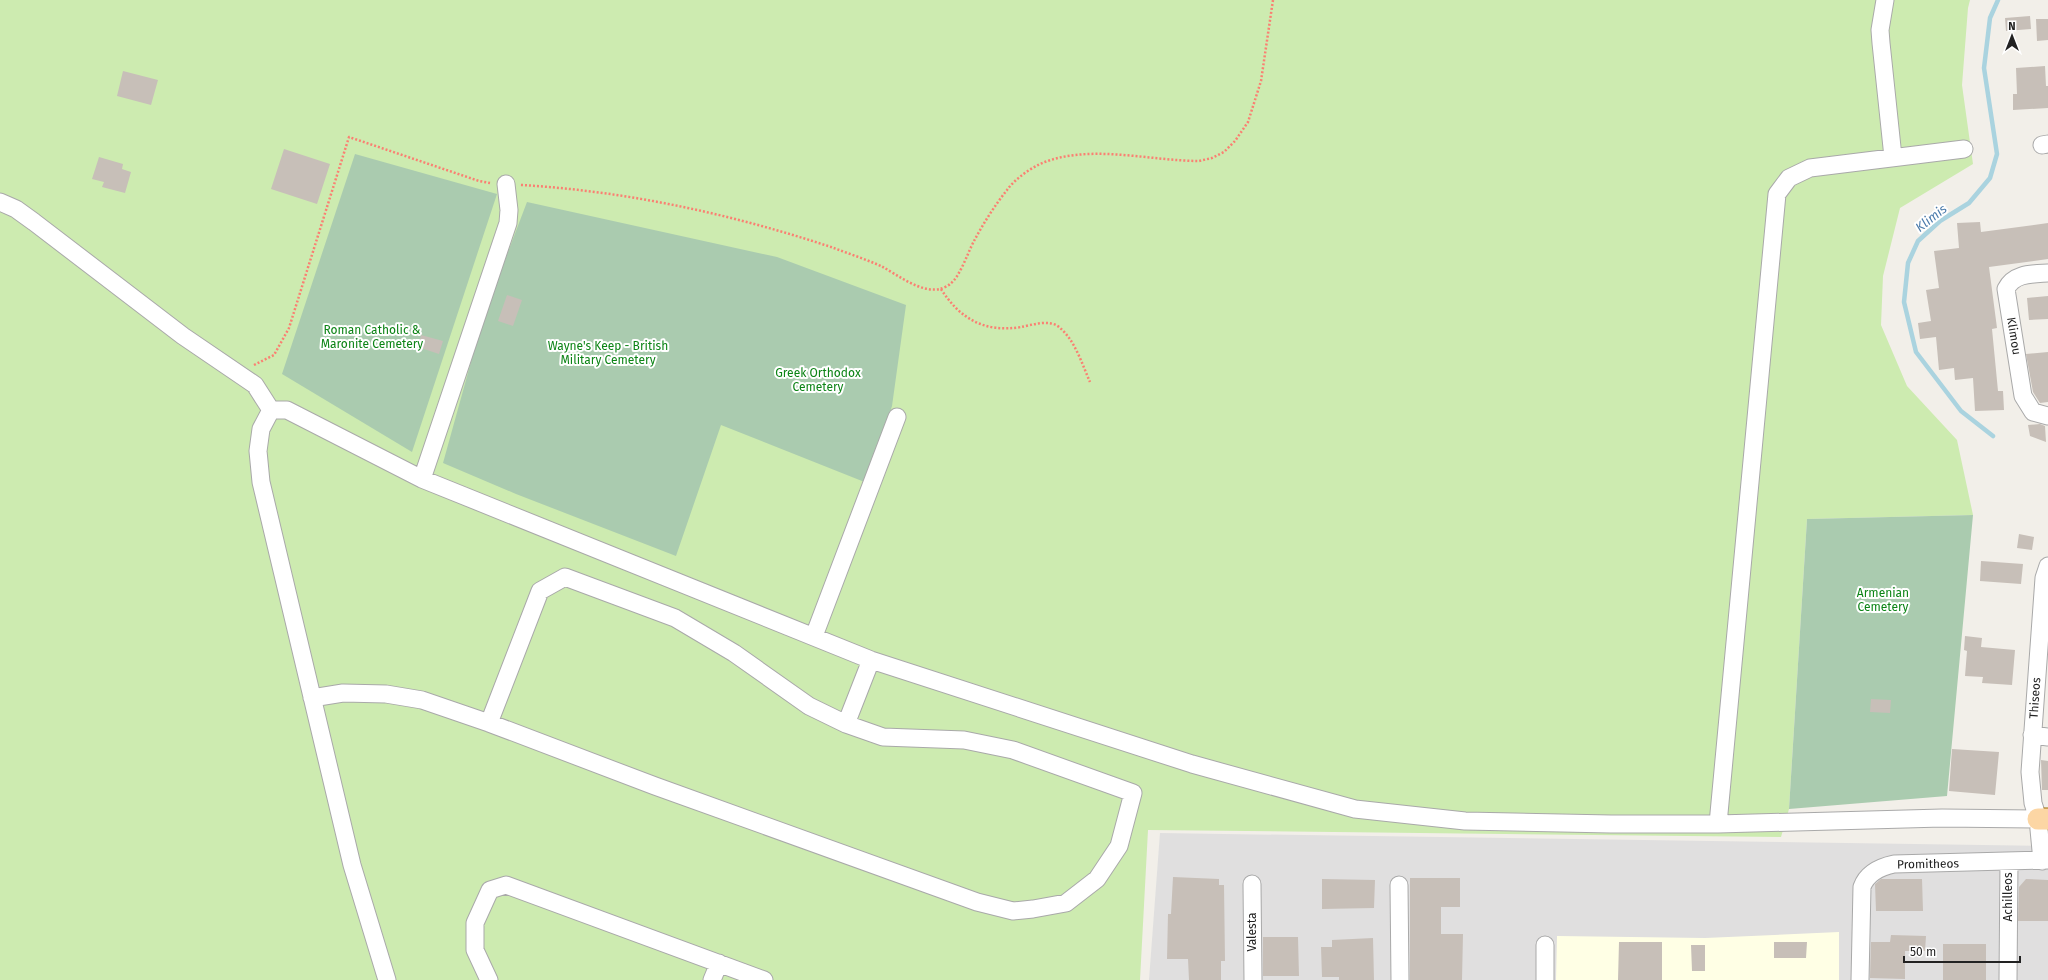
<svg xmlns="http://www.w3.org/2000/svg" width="2048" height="980" font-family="'Fira Sans',sans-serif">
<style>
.residential{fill:#e0dfdf}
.education{fill:#ffffe5}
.grass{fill:#cdebb0}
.cemetery{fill:#aacbaf}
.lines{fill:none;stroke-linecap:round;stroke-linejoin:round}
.stream{stroke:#aad3df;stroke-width:4.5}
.building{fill:#c7bfb8}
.minor-casing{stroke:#a9a9a9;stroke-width:19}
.major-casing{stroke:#a06b00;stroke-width:23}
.path{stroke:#fa8072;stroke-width:2.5;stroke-dasharray:2 2;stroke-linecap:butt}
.minor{stroke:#fff;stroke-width:17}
.major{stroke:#fcd6a4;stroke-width:21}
.labels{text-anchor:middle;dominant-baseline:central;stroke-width:4;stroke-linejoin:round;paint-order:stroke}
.park-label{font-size:12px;fill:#0c8416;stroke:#fff}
.street-label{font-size:12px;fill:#222;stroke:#fff}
.water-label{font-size:13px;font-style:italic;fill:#4a7aab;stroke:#fff}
</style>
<rect width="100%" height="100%" fill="#f2efe9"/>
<path class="residential" d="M1160,833L2048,846V980H1149Z"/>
<path class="education" d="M1839,932V980H1556L1557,936L1705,938Z"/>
<path class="grass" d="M0,0H1970L1968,8L1962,85L1973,164L1900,208L1883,276L1881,325L1907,386L1957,440L1973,515L1807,519L1789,809L1781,837L1148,830L1140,980H0Z"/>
<path class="cemetery" d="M355,154L497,194L412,452L282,374Z
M527,202L777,257L906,305L892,406L867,483L721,425L676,556L516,494L443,463L484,315Z
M1973,515L1947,796L1789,809L1807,519Z"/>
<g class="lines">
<path class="stream" d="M1993,436L1961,411L1916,352L1904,302L1908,263L1918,241L1940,221L1969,203L1990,178L1997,154L1984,68L1990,18L1998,0"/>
</g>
<path class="building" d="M2030,16L2031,29L2006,31L2005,18Z
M2036,19H2048V40L2037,41Z
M2045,66L2046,86H2048V108L2013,110V94H2017L2016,68Z
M123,71L158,80L151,105L117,96Z
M284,149L330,164L317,204L271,189Z
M99,157L123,164L122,169L131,172L125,193L102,187L104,182L92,179Z
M1980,222L1981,232L2048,223V259L1989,267L1997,328L1992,329L1998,391H2003L2004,410L1975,411L1973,378L1955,380L1954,368L1939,370L1936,337L1920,339L1918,323L1931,321L1926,290L1939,288L1934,251L1959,248L1957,223Z
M507,295L522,300L513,326L498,321Z
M2048,296V319L2029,320L2027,298Z
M421,335L443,341L439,354L418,347Z
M2048,352V402L2040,403L2033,392L2026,354Z
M2040,424L2045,426L2046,442L2030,436L2028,425Z
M2019,534L2034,537L2032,550L2017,548Z
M1981,561L2023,564L2021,584L1980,581Z
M1965,636L1982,638L1981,647L2015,650L2012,685L1982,683L1983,677L1965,676L1967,651L1964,650Z
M1871,699L1891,700L1890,713L1870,712Z
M1952,749L1999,752L1995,795L1949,791Z
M2041,760L2048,761V790H2042Z
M1173,877L1219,879V885H1224L1225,961H1221V980H1189L1188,959H1167L1168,914H1171Z
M1410,878H1460V907H1441V934H1463L1462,980H1410Z
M1322,879L1375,880L1374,908L1322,909Z
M1881,879H1922L1923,911H1876L1875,884Z
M2026,879L2048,880V921H2018L2019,887Z
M1891,935L1926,936L1925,951H1905V979L1870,978L1871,942H1890Z
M1263,937H1298L1299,976H1263Z
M1373,938L1374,980H1339V977H1322L1321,947H1332V940Z
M1619,942H1662V980H1618Z
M1774,942H1807L1806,958H1774Z
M1943,944H1986V980H1943Z
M1691,945H1705V971H1692Z"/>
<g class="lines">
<g class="minor-casing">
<path id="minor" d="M1885,0L1880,30L1881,43L1893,157
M2042,145L2048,144
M0,202L16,209L34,222L183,336L255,385L271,410
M2048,273C2032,274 2014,273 2006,289L2023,396L2033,412L2048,416
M271,410H287L422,479L871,660L1192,764L1355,809L1465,821L1611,824H1718L1942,818L2038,819
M271,410L261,429L258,451L261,482L352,865L387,980
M422,479L508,223L509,210L506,184
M814,636L897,417
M312,698L343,693L386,694L422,700L489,723L655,786L977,902L1013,911L1033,909L1066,903L1097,879L1119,846L1133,793L1013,750L964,740L883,737L846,724L809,706L734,653L675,618L565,577L540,591L489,723
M846,724L871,660
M2032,735L2048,737
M1718,824L1777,194L1789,178L1810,168L1964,149
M2042,861L2038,819L2033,803L2030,772L2044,578L2048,566
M1252,884L1253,980
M1399,885L1400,980
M1545,945V980
M489,980L475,950V923L490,890L506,885L764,980
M712,980L719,963
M1860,980L1862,887C1867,873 1880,867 1894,864L2048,860
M2008,980L2009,862"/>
</g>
<g class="major-casing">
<path id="major" d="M2038,819H2048"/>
</g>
<path class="path" d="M521,185C626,191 731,214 831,247C847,253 865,259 881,266C898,275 920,293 940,289C943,288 948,286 950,284C960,277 968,252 974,241C983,224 995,205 1007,190C1015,179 1028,170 1040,164C1088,143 1149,161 1199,161L1212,158L1224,152L1235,141L1248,122L1261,81L1273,0
M941,289C960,319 985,333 1021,327C1032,325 1049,319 1059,327C1075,340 1082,364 1090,382
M254,365L274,355L289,328L349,137L479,181L490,183"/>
<use href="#minor" class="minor"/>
<use href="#major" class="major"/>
</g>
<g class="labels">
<g class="park-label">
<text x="372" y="330">Roman Catholic &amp;<tspan x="372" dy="14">Maronite Cemetery</tspan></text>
<text x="608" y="346">Wayne's Keep - British<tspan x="608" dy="14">Military Cemetery</tspan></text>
<text x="818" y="373">Greek Orthodox<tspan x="818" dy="14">Cemetery</tspan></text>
<text x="1883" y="593">Armenian<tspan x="1883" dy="14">Cemetery</tspan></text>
</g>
<g class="street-label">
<text transform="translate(2014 336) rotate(81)">Klimou</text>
<text transform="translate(2035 698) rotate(-86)">Thiseos</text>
<text transform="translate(1928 864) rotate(-1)">Promitheos</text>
<text transform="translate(2008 897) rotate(-90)">Achilleos</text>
<text transform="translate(1252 932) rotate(-90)">Valesta</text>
</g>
<g class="water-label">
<text transform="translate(1931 218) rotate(-38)">Klimis</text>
</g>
</g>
<g transform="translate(2012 36)" stroke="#ffffff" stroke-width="3" paint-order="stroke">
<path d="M0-3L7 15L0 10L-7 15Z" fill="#222222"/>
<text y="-6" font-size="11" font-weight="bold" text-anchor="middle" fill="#222222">N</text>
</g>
<path d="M1904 956v6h116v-6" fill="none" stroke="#222222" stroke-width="2"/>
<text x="1910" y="956" font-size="12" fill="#222222" stroke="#ffffff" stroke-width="3" paint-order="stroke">50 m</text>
</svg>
